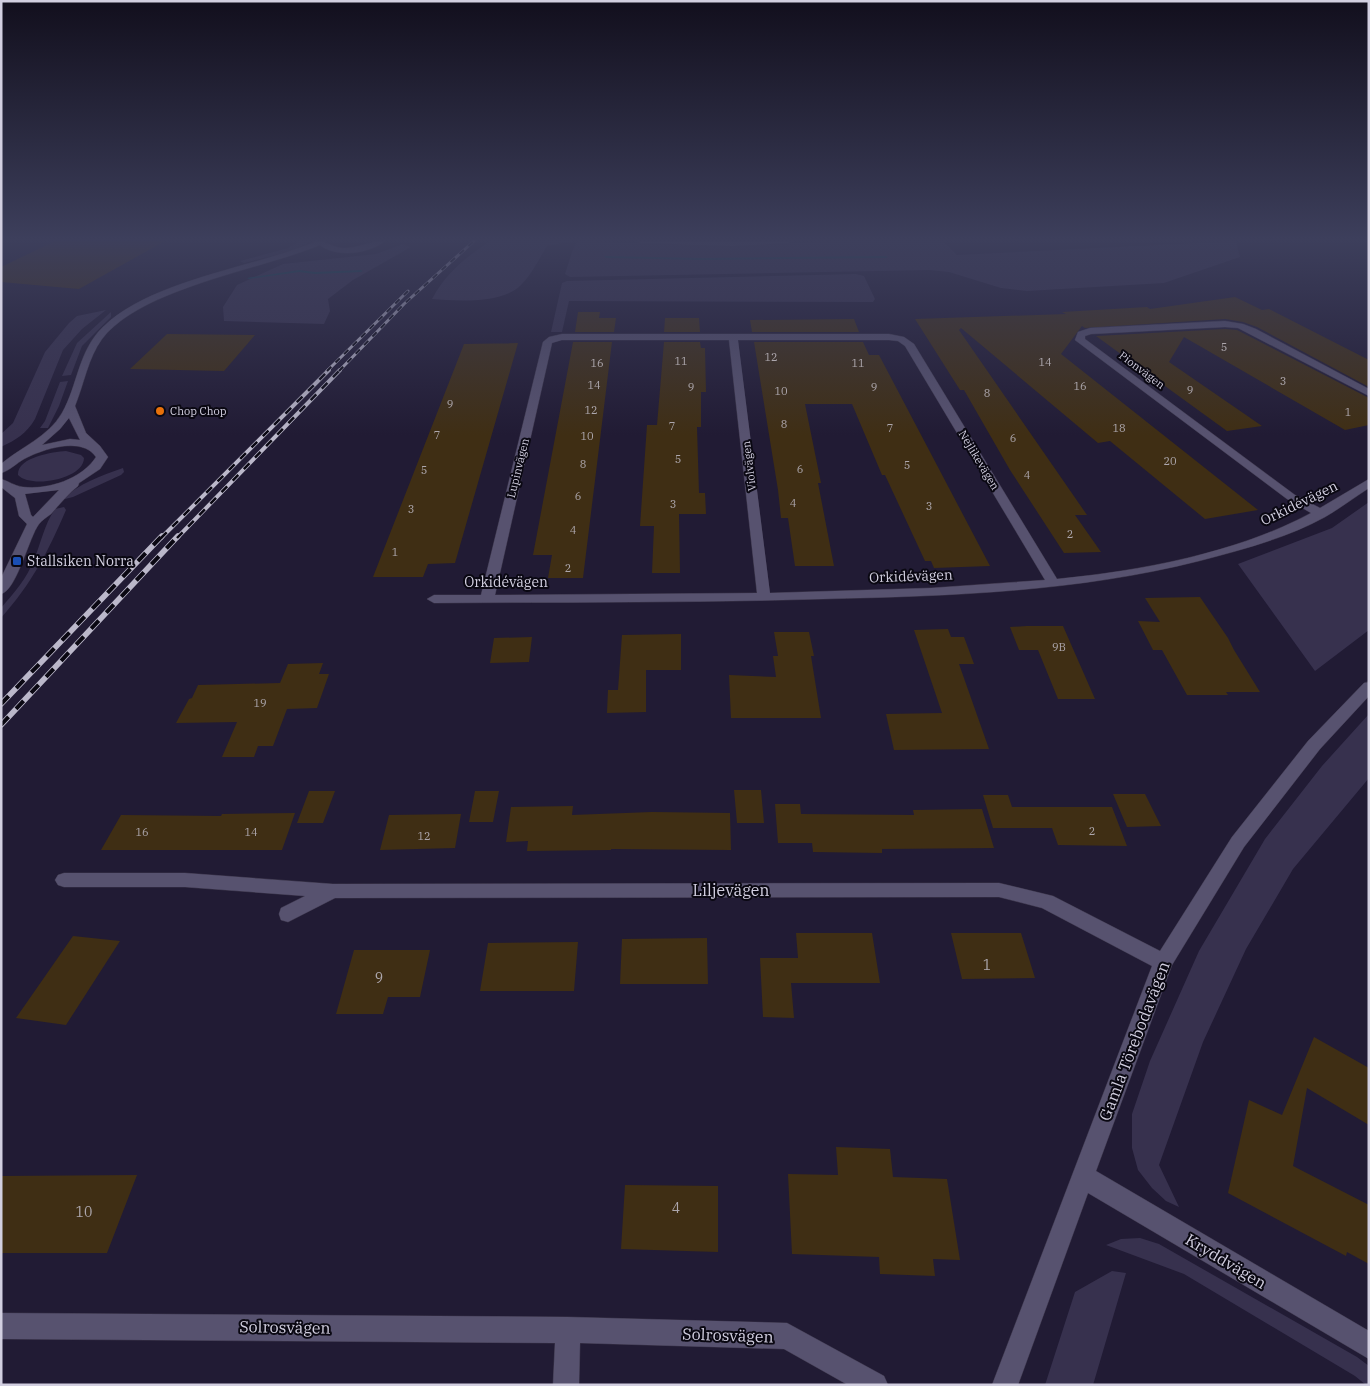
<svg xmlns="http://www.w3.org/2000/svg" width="1370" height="1386" font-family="'IBM Plex Serif',serif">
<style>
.green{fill:#37314e}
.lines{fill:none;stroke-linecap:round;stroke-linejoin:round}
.stream{fill:#094853;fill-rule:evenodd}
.building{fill:#3f2e14}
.minor-casing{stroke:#3b354a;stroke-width:1}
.minor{fill:#57526f;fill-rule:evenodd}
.rail-far2-casing{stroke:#bbb8ca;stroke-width:3}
.rail-far1-casing{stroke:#bbb8ca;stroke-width:4}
.rail-casing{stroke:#bbb8ca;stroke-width:5.5}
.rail-far2{stroke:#0a0812;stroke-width:2;stroke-dasharray:6;stroke-linecap:butt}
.rail-far1{stroke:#0a0812;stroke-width:2.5;stroke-dasharray:8;stroke-linecap:butt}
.rail{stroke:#0a0812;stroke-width:4;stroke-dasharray:11;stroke-linecap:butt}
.food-dot{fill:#e8710a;stroke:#0a0812;stroke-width:2}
.transit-dot{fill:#1a4fb4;stroke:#0a0812;stroke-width:2}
.labels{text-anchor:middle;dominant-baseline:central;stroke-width:4;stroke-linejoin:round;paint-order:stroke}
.number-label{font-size:11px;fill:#ada7ad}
.far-street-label{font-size:11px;fill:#d2cfe0;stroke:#0a0812}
.far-poi-label{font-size:11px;fill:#d2cfe0;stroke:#0a0812;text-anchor:start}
.street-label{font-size:14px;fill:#d2cfe0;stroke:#0a0812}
.poi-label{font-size:14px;fill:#d2cfe0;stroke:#0a0812;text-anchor:start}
.near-number-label{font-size:14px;fill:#ada7ad}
.near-street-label{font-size:16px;fill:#d2cfe0;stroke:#0a0812}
</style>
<rect width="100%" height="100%" fill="#211b34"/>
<path class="green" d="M300,241H312L292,251L244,263L240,261L288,248Z
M490,241H572L547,246C539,259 532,274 521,285C503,304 456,301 432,299C446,273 465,258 490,241Z
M578,241L712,245L839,241H943L957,255L1236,241L1240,257L1164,283L1027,291L1001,288L949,272L929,270L570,277L565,274L573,249Z
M403,244L411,247L353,280L328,299L330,311L324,324L224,321L223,307L237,285L283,264L376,254Z
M856,274L864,276L875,299L873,302L569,301L562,332H551L562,283L567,281Z
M106,310L82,329L63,350L35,419C27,433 16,440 1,447V434L13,423L45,352L69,323L77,316Z
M111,312V317L82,346L71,375L62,376L77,343Z
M68,381L59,406L48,428H40L45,421L60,382Z
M66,451L81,455L84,458C84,479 31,489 18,475C17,457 53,452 66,451Z
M123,468L124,472L121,475L73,497L61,500C80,483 100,476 123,468Z
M1369,502V630L1315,671L1238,564L1332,528Z
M64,507L66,510C48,552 32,583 1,618V608C14,593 27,578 34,560C41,543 44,525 55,509Z
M1369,714V778L1293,869L1246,949L1203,1042L1159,1165L1179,1207L1166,1201L1152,1188L1138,1170L1132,1148V1114L1150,1061L1199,951L1265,839L1322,766Z
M1140,1238L1159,1244L1357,1357L1369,1366V1385H1366L1355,1376L1184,1274L1106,1245L1121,1239Z
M1112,1271L1126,1273L1093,1385H1045L1075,1292Z"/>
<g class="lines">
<path class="stream" d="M604,256L702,258L886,256L888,257L886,258L702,260L606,258Z
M299,270L315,272L361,270L363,271L361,272L315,274L299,272L249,279L247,278Z"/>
</g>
<path class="building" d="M55,241H165L79,289L1,282V267Z
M1235,297L1262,310L1269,309L1369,360V387L1257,327L1243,322L1225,319L1085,328L1082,326L1061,354L1258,510L1205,519L1110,441L1098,443L961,328L959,330L1087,515H1075L1101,552L1064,553L1010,470L964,390H960L915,319L1066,314L1062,312L1147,307L1150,309Z
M578,312H600L599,318H616L614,332H575Z
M665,318H699L700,332H664Z
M854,319L859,332H752L750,320Z
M1225,329L1237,330L1369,398V425L1345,430L1184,337L1169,362L1262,426L1227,431L1096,336Z
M167,334L255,335L224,371L130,369Z
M573,342H612L583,578H548L552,555H533Z
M664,342H700L701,348H705L706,392H701V427H697L699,493H705L706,514H679L680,573H652L654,526H640L647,425H657Z
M754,342H863L869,355H879L990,566L934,568L931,561H925L885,475H882L852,404H805L821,483H818L834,566H795L788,518H781L778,490Z
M518,343L455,563L428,564L423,577H373L464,344Z
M1200,597L1228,638L1234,650L1260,692H1226L1228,695H1187L1162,650H1153L1138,621L1160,622L1145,598Z
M1027,626H1063L1095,699H1058L1038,650H1019L1010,627Z
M948,629L951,637H964L974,664H959L989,749L894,750L886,714L942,713L914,630Z
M774,632H809L814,656H811L821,718H731L729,675L776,677L773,656H778Z
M681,634V670H646V712L607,713L608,690H618L622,635Z
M532,637L529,662L490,663L494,638Z
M323,663L319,674H329L317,708L287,709L273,746H258L254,757H222L237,722L176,723L189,699L192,698L198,685L280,683L288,664Z
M734,790H761L764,823H737Z
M309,791H335L323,823H297Z
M475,791H499L493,822H469Z
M1113,794H1145L1161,826L1127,827Z
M983,795H1008L1012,807H1112L1127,846L1058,845L1052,828H993Z
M775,804H800L801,814L914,815L913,810L982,809L994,848L882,849V853L813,852L812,843H778Z
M573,806L572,815L652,812L730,813L731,850L611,849V850L527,851L528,841L506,842L511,807Z
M295,813L282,850H101L121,815L221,816L222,814Z
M461,814L455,848L380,850L389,815Z
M796,933H872L880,983H791L794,1018L763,1017L760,958H798Z
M951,933H1021L1035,978L962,979Z
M73,936L120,941L66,1025L16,1018Z
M707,938L708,984H620L622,939Z
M578,942L574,991H480L488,943Z
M354,950H430L420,997H388L383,1014H336Z
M1314,1037L1369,1068V1125L1307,1088L1293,1166L1369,1205V1264L1347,1252L1346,1256L1228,1193L1249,1100L1282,1115Z
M836,1147L890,1149L893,1177L947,1179L960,1260L933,1259L935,1276L880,1274L879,1257L792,1254L788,1174L838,1175Z
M137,1175L107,1253H1V1176Z
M625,1185L718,1186V1252L621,1249Z"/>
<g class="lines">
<g class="minor-casing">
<path id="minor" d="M317,241C327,241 333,248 344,248C358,248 371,241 385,241C369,254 336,258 320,245C260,270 141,288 102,339C88,358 84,384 75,406L86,433L100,446L108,457L100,469L79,483L78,486C67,495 60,504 51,514C47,517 42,520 39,524C29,537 17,590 1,594V578L27,524L19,516L15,498L1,487V479C9,481 14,486 23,487C48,490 82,479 96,457C82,436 43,449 24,459C17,463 9,471 1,473V464C21,447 48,437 62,413C78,385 78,351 103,327C151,280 253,268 317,241ZM69,418L80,440L70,439L42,445L60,429ZM59,490L33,517L31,515L25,494Z
M636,241H792L788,243L733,246L640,243Z
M1225,321L1243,324L1256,329L1369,389V396L1238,328L1225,327L1091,334L1085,336V339L1295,495L1320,508L1369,479V488C1355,497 1339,509 1325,517C1287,538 1241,550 1199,561C1076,592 950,596 823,599C693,603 564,602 434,603L427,599L434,595H481L543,342L549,337L562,334H889L904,337L914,344L1057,579C1140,571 1237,553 1311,513L1287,499L1075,340L1078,332L1090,328ZM562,340H729L757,593L495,595L552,343ZM738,340H889L898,341L905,346L1045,580L931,588L770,593Z
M1369,682V696L1320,749L1244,847L1172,965L1096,1171L1369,1331V1359L1088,1193L1018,1385H992L1152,966L1042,908L999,897L335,898L288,922L281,920L279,914L281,908L305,896L185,887H64L58,885L55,880L58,875L64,873H185L333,884L999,883L1053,896L1160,951L1232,837L1308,741L1364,683Z
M1,1313L568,1317L787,1323L884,1376L888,1385H848L784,1349L580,1343L579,1385H553L555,1343L1,1339Z"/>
</g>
<use href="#minor" class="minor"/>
<g class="rail-far2-casing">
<path id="rail-far2" d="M327,371L408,291
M339,371L404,304L474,241"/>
</g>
<g class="rail-far1-casing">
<path id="rail-far1" d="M161,538L329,370
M177,538L340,370"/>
</g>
<g class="rail-casing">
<path id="rail" d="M1,704L162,536
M1,725L178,536"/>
</g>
<use href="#rail-far2" class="rail-far2"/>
<use href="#rail-far1" class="rail-far1"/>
<use href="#rail" class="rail"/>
</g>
<linearGradient id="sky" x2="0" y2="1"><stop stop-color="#120f1d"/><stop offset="0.55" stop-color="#3d3f5c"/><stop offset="1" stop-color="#3d3f5c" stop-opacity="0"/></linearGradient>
<rect width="1370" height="435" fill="url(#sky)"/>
<circle class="food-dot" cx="160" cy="411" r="5"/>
<rect class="transit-dot" x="12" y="556" width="10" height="10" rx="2.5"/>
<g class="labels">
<g class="number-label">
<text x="1224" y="347">5</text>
<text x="771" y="357">12</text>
<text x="681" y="361">11</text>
<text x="1045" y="362">14</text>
<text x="597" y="363">16</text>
<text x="858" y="363">11</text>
<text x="1283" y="381">3</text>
<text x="594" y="385">14</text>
<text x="1080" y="386">16</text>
<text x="691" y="387">9</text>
<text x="874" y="387">9</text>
<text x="1190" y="390">9</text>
<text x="781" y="391">10</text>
<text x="987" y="393">8</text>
<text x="450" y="404">9</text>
<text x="591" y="410">12</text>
<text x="1348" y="412">1</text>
<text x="784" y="424">8</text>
<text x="672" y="426">7</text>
<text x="890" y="428">7</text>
<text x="1119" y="428">18</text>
<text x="437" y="435">7</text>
<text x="587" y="436">10</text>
<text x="1013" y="438">6</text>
<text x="678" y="459">5</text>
<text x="1170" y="461">20</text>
<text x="583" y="464">8</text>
<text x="907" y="465">5</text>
<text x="800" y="469">6</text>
<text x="424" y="470">5</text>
<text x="1027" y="475">4</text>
<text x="578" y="496">6</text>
<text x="793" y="503">4</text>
<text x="673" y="504">3</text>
<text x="929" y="506">3</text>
<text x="411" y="509">3</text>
<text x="573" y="530">4</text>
<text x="1070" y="534">2</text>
<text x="395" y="552">1</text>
<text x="568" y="568">2</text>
<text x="1059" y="647">9B</text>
<text x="260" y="703">19</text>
<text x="1092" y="831">2</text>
<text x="142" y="832">16</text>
<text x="251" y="832">14</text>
<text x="424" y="836">12</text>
</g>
<g class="far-street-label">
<text transform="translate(1142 370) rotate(37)">Pionvägen</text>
<text transform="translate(979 460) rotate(59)">Nejlikevägen</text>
<text transform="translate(749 466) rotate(-97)">Violvägen</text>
<text transform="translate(518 468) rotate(-76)">Lupinvägen</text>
</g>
<g class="far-poi-label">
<text x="170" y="411">Chop Chop</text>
</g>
<g class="street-label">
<text transform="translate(1299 503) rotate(-26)">Orkidévägen</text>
<text transform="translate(911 576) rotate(-2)">Orkidévägen</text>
<text x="506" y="582">Orkidévägen</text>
</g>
<g class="poi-label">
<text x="27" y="561">Stallsiken Norra</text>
</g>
<g class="near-number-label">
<text x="987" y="965">1</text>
<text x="379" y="978">9</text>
<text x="676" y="1208">4</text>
<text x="84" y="1212">10</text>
</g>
<g class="near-street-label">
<text x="731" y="890">Liljevägen</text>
<text transform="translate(1134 1041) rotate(-69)">Gamla Törebodavägen</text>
<text transform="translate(1226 1261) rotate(31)">Kryddvägen</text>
<text transform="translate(285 1327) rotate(1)">Solrosvägen</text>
<text transform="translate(728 1335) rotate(2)">Solrosvägen</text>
</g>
</g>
<rect width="1370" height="1386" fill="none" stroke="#d2cfe0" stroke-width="5"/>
</svg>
